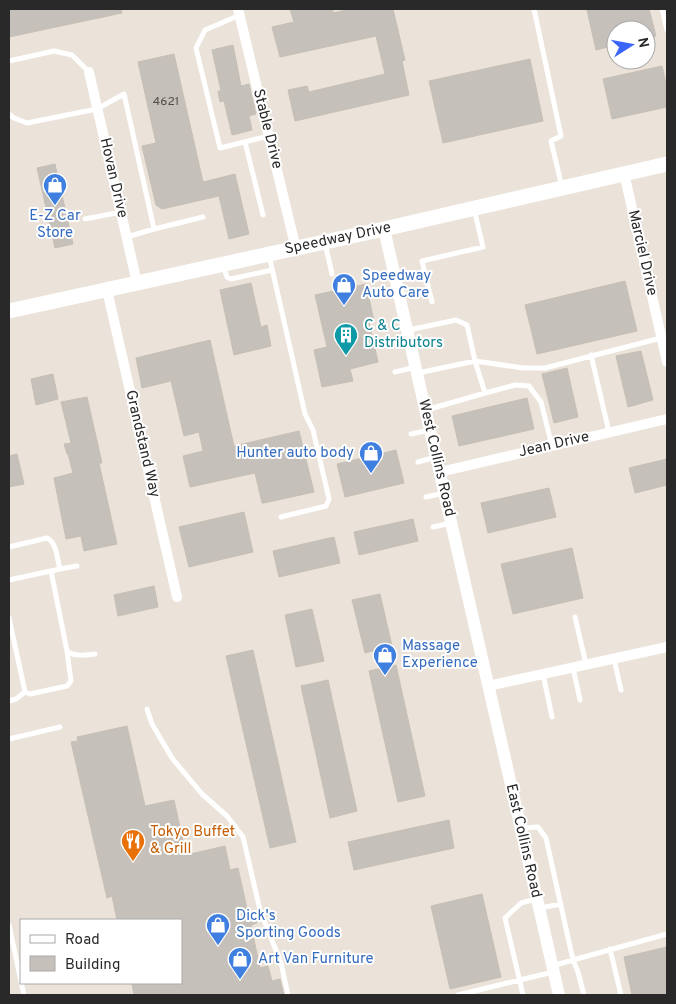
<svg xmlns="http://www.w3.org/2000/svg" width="676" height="1004" font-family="Overpass,sans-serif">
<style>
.building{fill:#c6c0ba;stroke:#c6bfb4}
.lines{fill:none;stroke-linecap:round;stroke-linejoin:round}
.service{stroke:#fff;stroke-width:5}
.minor{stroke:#fff;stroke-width:10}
.tertiary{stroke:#fff;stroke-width:12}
.secondary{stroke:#fff;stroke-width:15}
.labels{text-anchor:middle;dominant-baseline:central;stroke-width:4;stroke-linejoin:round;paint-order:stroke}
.number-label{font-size:12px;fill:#504f4d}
.street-label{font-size:15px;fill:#292929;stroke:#fff}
.shop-label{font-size:15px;fill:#366cbe;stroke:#fff;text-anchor:start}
.culture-label{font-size:15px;fill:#0d838f;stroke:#fff;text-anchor:start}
.food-label{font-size:15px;fill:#c56008;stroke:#fff;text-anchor:start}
</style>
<rect width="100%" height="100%" fill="#ebe3da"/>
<path class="building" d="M9,9H121L122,13L9,37Z
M290,9H333V13L351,9H393L405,60L402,61L409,95L295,121L288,90L307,86L309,92L385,74L376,36L280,57L272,27L294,22Z
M591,9H649L656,36L646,39V30H616V45L596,50L587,10Z
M233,45L241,86L249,84L256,114L249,116L252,130L232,135L224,101L220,102L218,91H221L212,50Z
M174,54L203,182L235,174L249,234L229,239L219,196L162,209L156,205L142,146L156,143L138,62Z
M530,59L543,121L443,143L429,81Z
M662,66L667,88V107L612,119L603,79Z
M55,164L73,244L55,248L37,168Z
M625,281L637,331L537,354L525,305Z
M251,283L261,327L267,325L271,346L234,355L220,290Z
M366,284L374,321L369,322L378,362L350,369L353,381L322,387L314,350L327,347L315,295Z
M210,340L234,446L299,431L314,492L264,503H262L255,473L190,487L183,456L203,451L199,432L184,436L171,381L142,388L136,358Z
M641,351L653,400L628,407L616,356Z
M567,368L578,417L554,423L542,374Z
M53,374L58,399L36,405L31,379Z
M87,397L102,463H99L117,544L84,551L81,536L66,539L54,478L73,473L68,454H67L64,444L71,443L61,402Z
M527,398L534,429L459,446L452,416Z
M396,450L404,483L345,497L337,464Z
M17,454L24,484L9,487V456Z
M667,459V485L635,493L629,468Z
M549,488L556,517L488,533L481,503Z
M244,512L253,552L189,567L179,527Z
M413,519L418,541L359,555L354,532Z
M334,537L340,563L279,577L273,551Z
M572,548L583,598L513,614L501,564Z
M154,586L158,607L118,616L114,595Z
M380,594L392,646L365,653L352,600Z
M312,609L324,661L296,667L285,615Z
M253,650L296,842L270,848L226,656Z
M396,665L425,796L398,802L369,671Z
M328,680L357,811L330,818L301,686Z
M127,726L145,806L174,800L186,855L225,846L230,870L238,868L248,913L255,911L257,923L251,925L260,968L268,966L272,981L280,979L284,995H134L132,983H181V920H117L112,896L107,898L71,742L78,741L77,737Z
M449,820L454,848L354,870L348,842Z
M482,894L501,977L450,989L431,906Z
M667,947V995H632L624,957Z"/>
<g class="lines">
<path class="service" d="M534,9L561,136L551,141L562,187
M662,9L667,30
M240,15L205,30L196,48L220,148L269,136
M9,61L54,51L72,55L89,72
M9,114L14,118L27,123L97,109L124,94L154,229
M245,142L263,215
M85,219L121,212
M127,237L154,229L203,217
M325,243L332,274
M269,255L305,414L313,430L329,499L326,506L281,517
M223,265L227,277L231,279L272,270
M432,302L422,261L483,247L474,209
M409,330L456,320L467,325L475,361L485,393L515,385L529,386L541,402L552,446
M591,355L609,432
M395,372L416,367
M418,373L475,361L523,368H545L661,338
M426,410L485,393
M411,434L430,430
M418,462L436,457
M426,497L444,493
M433,527L451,523
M9,547L47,538C57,543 57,559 60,569L9,580
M60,569L77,566
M51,571L67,651C74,657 86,655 95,654
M575,617L586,664
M9,618L25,692L30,694L67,686L71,681L67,651
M614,659L621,690
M573,668L580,700
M543,674L552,717
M9,701L16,699L25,692
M147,709L152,724L172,758L202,794L227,816L243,837L260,910L281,963L288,995
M9,739L60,727
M523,828L538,827L546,838L573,960L667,934
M540,908L561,904
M9,925L24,995
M610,949L621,995
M552,966L573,960L578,972L584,995
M458,995L553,972
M523,995L505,918L521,903L536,899"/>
<path class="minor" d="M238,9L296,249
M89,72L137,283
M624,173L667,362
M107,290L177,597
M440,472L667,419
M488,686L667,647"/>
<path class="tertiary" d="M384,229L559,995"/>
<path class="secondary" d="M9,311L384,229L667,164"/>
</g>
<defs>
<g id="shop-pin" transform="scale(1.25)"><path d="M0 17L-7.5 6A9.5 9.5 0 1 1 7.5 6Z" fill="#3f7fe0" stroke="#fff"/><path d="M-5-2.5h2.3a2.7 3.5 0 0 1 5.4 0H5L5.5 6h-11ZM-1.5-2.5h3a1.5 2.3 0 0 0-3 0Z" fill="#fff"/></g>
<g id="building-pin" transform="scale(1.25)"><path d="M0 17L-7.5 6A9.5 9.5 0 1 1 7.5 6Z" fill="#0f9aa8" stroke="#fff"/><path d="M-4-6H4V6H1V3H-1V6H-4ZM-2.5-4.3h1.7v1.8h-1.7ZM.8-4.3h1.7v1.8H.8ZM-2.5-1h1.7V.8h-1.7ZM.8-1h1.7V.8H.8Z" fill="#fff"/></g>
<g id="restaurant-pin" transform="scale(1.25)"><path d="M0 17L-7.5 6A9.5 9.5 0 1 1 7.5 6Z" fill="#e8710a" stroke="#fff"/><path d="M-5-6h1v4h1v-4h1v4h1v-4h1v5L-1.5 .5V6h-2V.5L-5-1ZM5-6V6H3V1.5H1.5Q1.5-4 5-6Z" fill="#fff"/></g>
</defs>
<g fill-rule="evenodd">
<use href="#shop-pin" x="55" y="185"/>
<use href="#shop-pin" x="344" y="285"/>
<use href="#building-pin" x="346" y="335"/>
<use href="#shop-pin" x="371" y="453"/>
<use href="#shop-pin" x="385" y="655"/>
<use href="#restaurant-pin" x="133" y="841"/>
<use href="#shop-pin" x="218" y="925"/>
<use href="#shop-pin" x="240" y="959"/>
</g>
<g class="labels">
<g class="number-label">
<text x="166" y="102">4621</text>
</g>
<g class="street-label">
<text transform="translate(267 129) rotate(76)">Stable Drive</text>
<text transform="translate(113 178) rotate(77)">Hovan Drive</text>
<text transform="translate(338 239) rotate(-12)">Speedway Drive</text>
<text transform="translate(642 253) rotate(77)">Marciel Drive</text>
<text transform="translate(142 444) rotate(77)">Grandstand Way</text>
<text transform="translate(554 445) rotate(-13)">Jean Drive</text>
<text transform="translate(436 458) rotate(77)">West Collins Road</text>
<text transform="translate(523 841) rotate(77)">East Collins Road</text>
</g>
<g class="shop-label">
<text x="55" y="216" text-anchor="middle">E-Z Car<tspan x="55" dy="17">Store</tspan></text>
<text x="362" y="276">Speedway<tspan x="362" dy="17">Auto Care</tspan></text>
<text x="354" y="453" text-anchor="end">Hunter auto body</text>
<text x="402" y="646">Massage<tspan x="402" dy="17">Experience</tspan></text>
<text x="236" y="916">Dick's<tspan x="236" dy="17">Sporting Goods</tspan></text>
<text x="258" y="959">Art Van Furniture</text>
</g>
<g class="culture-label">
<text x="364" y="326">C &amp; C<tspan x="364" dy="17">Distributors</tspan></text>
</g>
<g class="food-label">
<text x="150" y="832">Tokyo Buffet<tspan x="150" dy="17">&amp; Grill</tspan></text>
</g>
</g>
<rect width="676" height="1004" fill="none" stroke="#292929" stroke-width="20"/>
<rect x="20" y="919" width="162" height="65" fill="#ffffff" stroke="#a9a9a9"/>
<rect x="30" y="935" width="25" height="8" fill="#ffffff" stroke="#a9a9a9"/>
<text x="65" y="944" font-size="15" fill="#292929">Road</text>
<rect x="30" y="956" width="25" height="15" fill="#c6c0ba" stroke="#a9a9a9"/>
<text x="65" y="969" font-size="15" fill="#292929">Building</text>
<g transform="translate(631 45) rotate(79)"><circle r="24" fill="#ffffff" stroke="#a9a9a9"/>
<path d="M0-4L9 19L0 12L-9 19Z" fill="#3966f9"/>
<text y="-8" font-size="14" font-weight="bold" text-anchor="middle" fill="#292929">N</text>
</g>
</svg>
